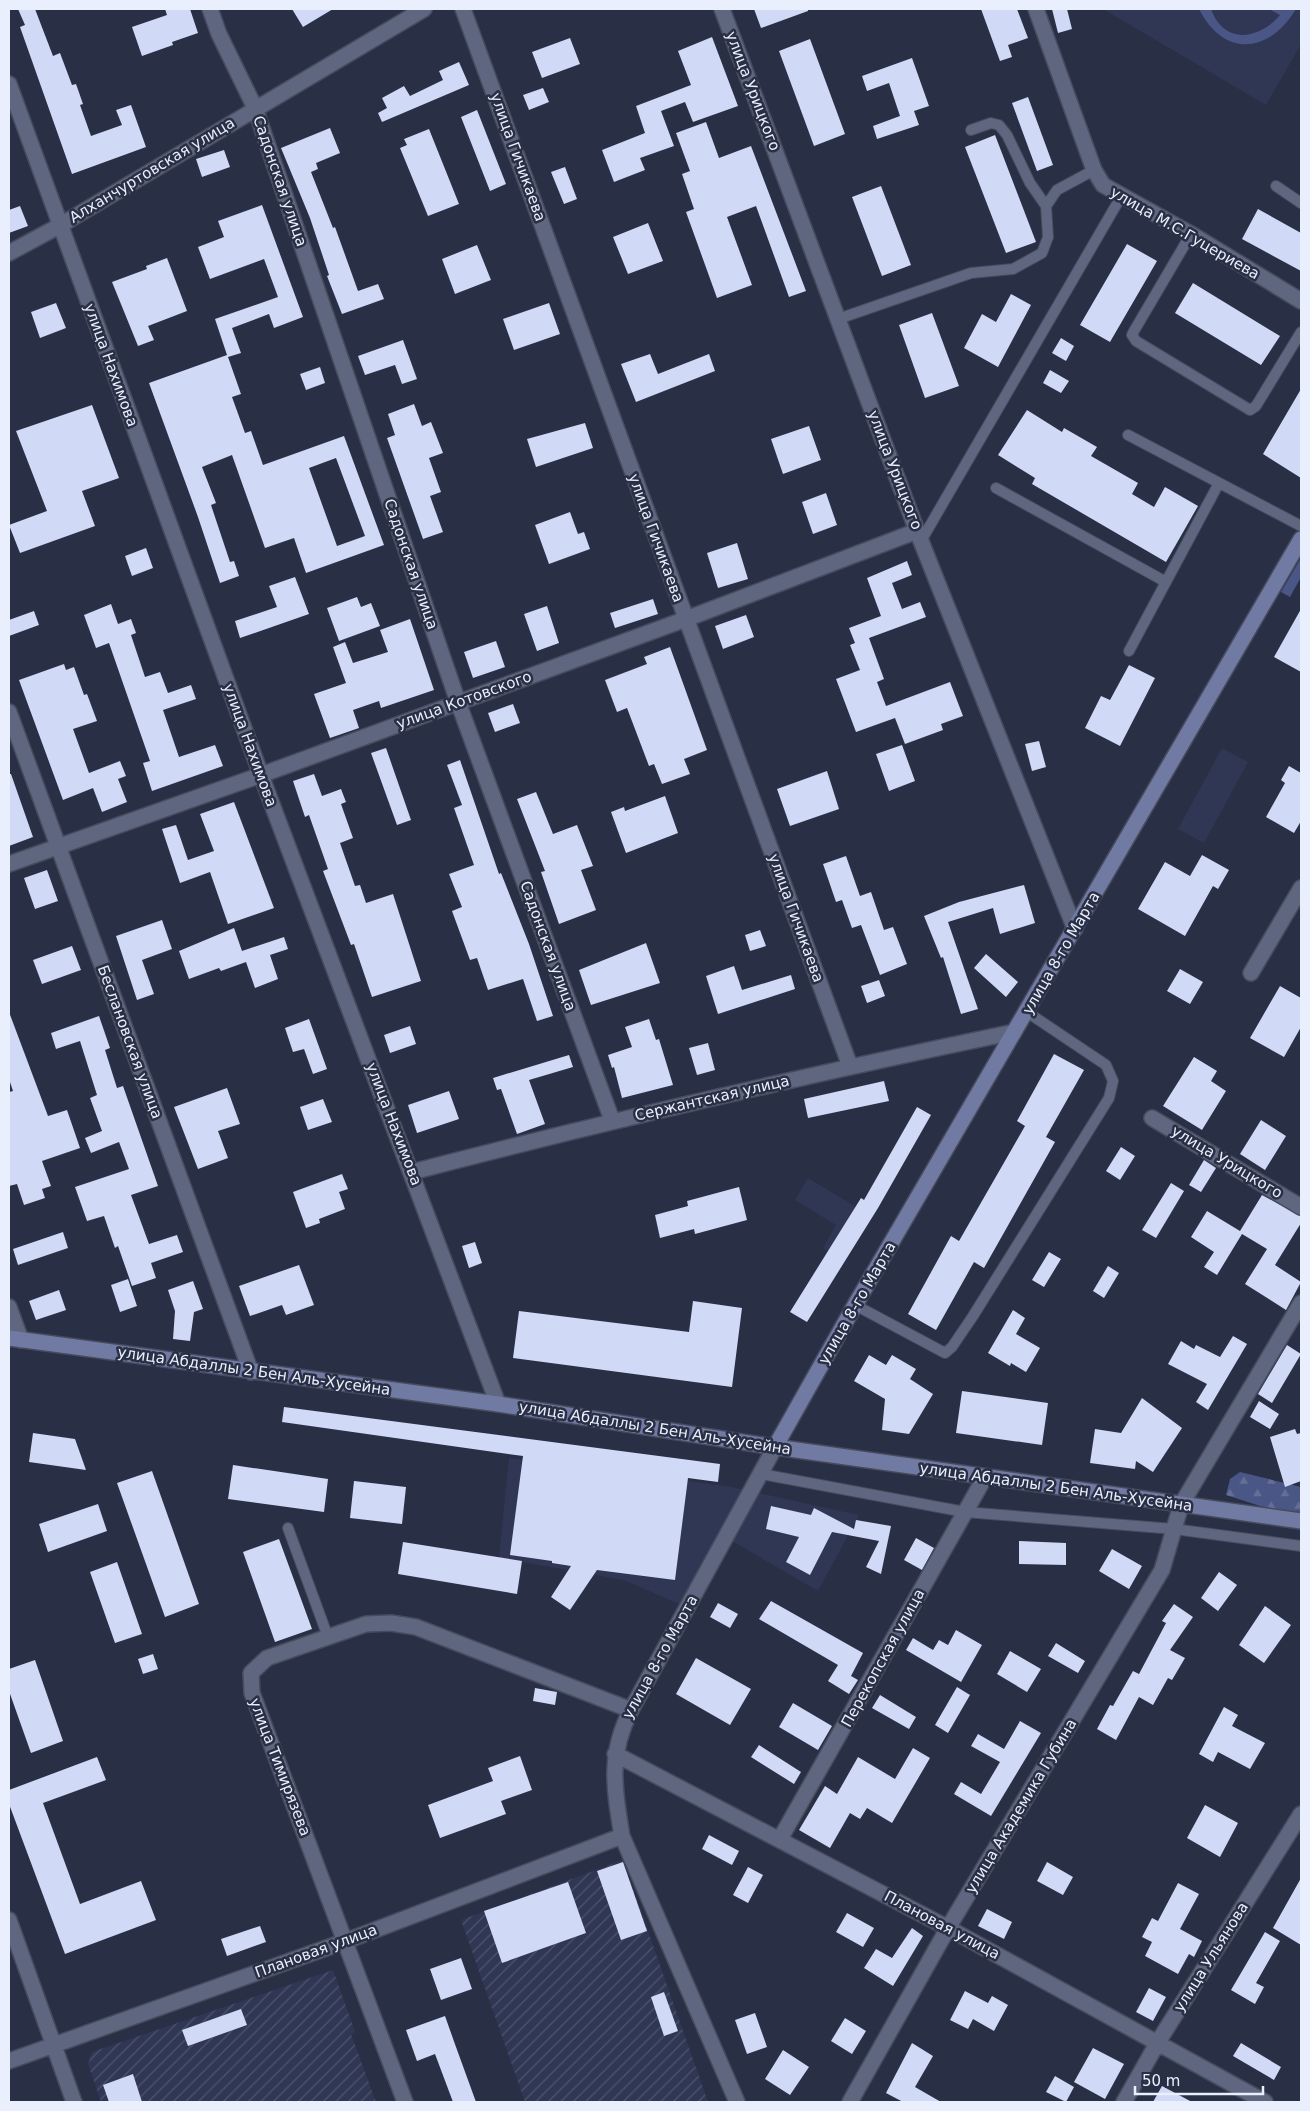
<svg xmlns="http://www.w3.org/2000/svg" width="1310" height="2111" font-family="'DejaVu Sans',sans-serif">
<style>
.built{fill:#303754}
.industrial{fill:url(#industrial-furrows)}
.grass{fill:#4a5685}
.forest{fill:url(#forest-firs)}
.building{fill:#d0d9f6;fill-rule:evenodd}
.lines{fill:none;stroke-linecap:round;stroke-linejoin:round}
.lane-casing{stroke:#464b5d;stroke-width:12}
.street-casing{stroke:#464b5d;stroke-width:18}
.secondary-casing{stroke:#464b5d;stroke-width:18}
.lane{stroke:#5f667f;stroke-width:10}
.street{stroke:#5f667f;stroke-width:15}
.secondary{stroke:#707aa2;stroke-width:15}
.labels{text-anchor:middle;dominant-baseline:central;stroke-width:5;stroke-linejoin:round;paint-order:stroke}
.street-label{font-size:15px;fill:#eaeffd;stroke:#292f45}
</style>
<defs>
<pattern id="industrial-furrows" width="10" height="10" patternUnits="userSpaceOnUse" patternTransform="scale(1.25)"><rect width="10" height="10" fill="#303754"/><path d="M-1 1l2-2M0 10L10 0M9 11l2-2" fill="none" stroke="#4e546e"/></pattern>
<pattern id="forest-firs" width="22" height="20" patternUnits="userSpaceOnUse" patternTransform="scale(1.25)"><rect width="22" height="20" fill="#4a5685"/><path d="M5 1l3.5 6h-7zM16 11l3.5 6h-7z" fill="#646f97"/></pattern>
</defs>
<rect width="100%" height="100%" fill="#292f45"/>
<path class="built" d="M1103,9H1301V44L1266,105Z
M1222,748L1248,762L1204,843L1178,829Z
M808,1178L866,1213L839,1258L823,1248L836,1225L795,1200Z
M509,1458L727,1486L859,1515L818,1591L720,1534L679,1604L624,1580L499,1558Z"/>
<path class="industrial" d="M623,1860L708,2102H525L461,1920Z
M333,1970L355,2032L351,2034L376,2102H101L88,2064L92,2052Z"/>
<path class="grass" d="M1199,9H1211C1224,45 1259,40 1280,15L1269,9H1296C1269,54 1224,58 1199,9Z
M1301,558V577L1290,597L1281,592Z"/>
<path class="forest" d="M1240,1472L1301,1487V1512L1273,1510L1226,1495L1230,1479Z"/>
<path class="building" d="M18,9H35L53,56L60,53L72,85L76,84L83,104L80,105L91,136L122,125L116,110L131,105L146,147L72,174L20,27L25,25Z
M165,9H190L198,33L172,42L173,45L142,56L132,27L167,15Z
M292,9H333L303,27Z
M754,9H808V11L761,28Z
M981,9H1017L1028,38L1008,45L1012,57L1000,61Z
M1052,9H1067L1072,29L1058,33Z
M712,37L738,106L693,122L685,102L661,111L674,146L640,158L645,170L614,182L602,150L645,133L636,106L691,85L678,51Z
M570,38L580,64L542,78L532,52Z
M810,39L845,134L814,146L779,51Z
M912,58L929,106L914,111L919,125L877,139L873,126L900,116L889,83L867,91L862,76Z
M459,62L469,85L382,122L378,113L387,108L382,98L404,86L410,96L443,80L439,71Z
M543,88L549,102L529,110L523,95Z
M1028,97L1053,165L1037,171L1012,103Z
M477,110L506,184L490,191L461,117Z
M706,122L719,158L751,146L806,291L789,297L756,206L727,217L752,285L717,298L686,212L694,209L682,174L690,171L676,133Z
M330,128L340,153L316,163L318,169L311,172L333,228L335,227L358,291L378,284L384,299L342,314L327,276L329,275L310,218L281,148Z
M429,129L459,204L428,216L400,148L407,145L404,139Z
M995,135L1036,242L1006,253L965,147Z
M224,150L230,167L202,177L196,159Z
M565,167L577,199L564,204L551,172Z
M881,186L911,265L882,276L852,197Z
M262,205L303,317L274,328L269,314L232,328L241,353L228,357L241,394L232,397L245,433L251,431L263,465L344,436L384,545L306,573L294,538L265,548L232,455L202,467L216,503L211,505L230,562L234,561L239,576L220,583L198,517L149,383L227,355L215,319L278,297L264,259L210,279L198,247L224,237L218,221ZM336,458L365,536L337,546L309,468Z
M20,206L28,226L9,233V210Z
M1258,209L1301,233V271L1242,239Z
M648,223L663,261L628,274L613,237Z
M1127,244L1157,261L1110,342L1080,325Z
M477,245L491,280L455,294L442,259Z
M167,258L187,311L148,326L154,340L138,346L112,282L147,269L146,266Z
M1193,283L1280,336L1261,365L1175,313Z
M1011,294L1031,305L998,367L964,348L982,314L996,322Z
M56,303L66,328L40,338L31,312Z
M549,303L560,334L514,350L503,319Z
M932,313L959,386L925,398L899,325Z
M1061,338L1074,346L1066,361L1052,353Z
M403,340L417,379L402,384L395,365L365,375L358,356Z
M650,354L658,374L709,354L715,371L636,402L621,364Z
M320,367L325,383L306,390L300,374Z
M1050,370L1069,381L1061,393L1043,383Z
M1301,389V478L1263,454Z
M414,404L422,426L431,422L443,453L429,458L441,492L430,496L443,532L423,539L387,438L395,435L388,414Z
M92,405L119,478L82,491L95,526L20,553L9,525L47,511L16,431Z
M1027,410L1062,432L1064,428L1097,447L1091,456L1138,483L1132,494L1154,507L1165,487L1198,506L1166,562L1032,484L1035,478L998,455Z
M585,423L593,448L536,467L527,439Z
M809,426L821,460L783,474L771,439Z
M826,493L837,525L813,534L802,502Z
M570,512L578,534L584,532L590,549L549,564L535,525Z
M737,543L748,579L718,588L707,553Z
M146,548L153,568L132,576L125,556Z
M907,561L912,575L892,583L902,609L920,602L926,617L869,638L884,679L877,682L886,706L950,682L963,716L941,724L943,730L905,744L895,718L856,732L836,679L860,670L850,645L855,643L849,628L881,616L867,578Z
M295,577L309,614L240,638L235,621L277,607L269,586Z
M357,597L361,607L371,603L380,626L339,641L327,608Z
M653,599L658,614L615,628L610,613Z
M111,604L118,624L131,619L136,633L131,635L145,677L160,672L168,693L191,685L196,699L163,710L179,757L215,745L223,766L152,791L143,763L150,761L109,643L96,648L84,615Z
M547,606L559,643L537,651L524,614Z
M1301,609V672L1274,657Z
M34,611L39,625L9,636V620Z
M746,615L754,637L723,649L715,626Z
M410,619L434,690L381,708L379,701L353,710L359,728L330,738L314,694L346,683L333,647L345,642L353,663L388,652L380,630Z
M496,641L505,667L473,678L464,652Z
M670,647L707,750L684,759L690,774L662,784L654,764L649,766L627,708L617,712L605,680L647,664L644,657Z
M64,664L66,670L74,667L84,695L87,694L97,721L73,729L89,773L120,761L126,776L118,779L127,802L102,812L93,788L63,800L19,680Z
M1129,665L1155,678L1120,746L1085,728L1101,696L1110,700Z
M513,704L520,723L495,732L488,713Z
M1039,741L1046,767L1032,771L1025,744Z
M902,745L915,781L889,791L876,754Z
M386,748L411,820L397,825L371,753Z
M460,760L499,874L501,873L529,944L553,1016L537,1021L523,979L488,990L477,958L470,960L452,911L462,907L449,874L474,865L454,808L462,805L447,765Z
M1289,766L1301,773V821L1294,833L1266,817L1285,783L1281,780Z
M827,771L839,809L790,826L777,789Z
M9,774H11L33,837L9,846Z
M314,774L322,796L341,789L346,802L341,804L353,838L340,843L355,886L360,885L366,903L393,894L421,981L372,997L354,944L351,945L323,871L328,869L309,815L305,817L293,781Z
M536,792L553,834L577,825L593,866L581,870L596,910L559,924L541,872L545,871L517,799Z
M665,796L678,833L626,853L611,812L624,807L625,811Z
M234,802L274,908L228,924L210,872L180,883L162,829L176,825L188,860L214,851L200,814Z
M1202,855L1229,870L1218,889L1213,886L1185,936L1138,909L1165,862L1190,876Z
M846,856L860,896L871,892L884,930L893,927L907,964L880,975L861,925L852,928L842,900L836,902L823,864Z
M47,870L58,901L35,909L24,878Z
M1024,885L1035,923L1000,934L993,908L948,922L978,1009L961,1014L943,957L941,958L924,916L959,902Z
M162,920L172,949L142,960L154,994L137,1000L116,936Z
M234,928L242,951L284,937L288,949L270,955L278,979L255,988L246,962L221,971L219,968L189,979L179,951Z
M760,930L766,946L750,951L745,935Z
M646,943L660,983L591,1005L579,970Z
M72,946L81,970L42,984L33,960Z
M986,954L1018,982L1006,997L974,968Z
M734,966L742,990L791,975L795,989L718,1014L706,976Z
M1180,969L1203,982L1190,1004L1167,991Z
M879,980L885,996L867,1003L861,986Z
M1280,986L1301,998V1027L1284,1057L1250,1038Z
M9,1012L48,1116L67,1110L80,1148L42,1161L51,1186L42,1189L45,1198L24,1205L17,1184L9,1186V1092L13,1091L9,1079Z
M99,1016L110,1048L105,1050L117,1088L123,1086L158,1186L131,1195L149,1244L177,1235L183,1252L151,1263L156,1278L132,1286L118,1246L115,1248L104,1216L87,1221L75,1187L129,1169L119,1142L91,1153L85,1138L102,1131L90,1098L97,1095L80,1041L56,1049L51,1033Z
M309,1019L327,1069L313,1074L304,1049L293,1052L285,1028Z
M649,1019L656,1040L659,1039L673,1085L622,1098L614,1067L612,1068L608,1055L632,1047L625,1027Z
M410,1026L416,1044L390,1053L384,1035Z
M708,1043L715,1070L697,1075L689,1048Z
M1054,1054L1084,1070L1046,1137L1055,1142L984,1268L974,1262L936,1330L908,1314L951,1236L959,1241L1025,1126L1017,1121Z
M569,1055L573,1067L529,1080L545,1124L517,1134L501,1089L497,1090L493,1078Z
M1194,1057L1217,1071L1211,1081L1226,1091L1202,1130L1163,1106Z
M884,1081L889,1101L808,1118L804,1099Z
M227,1088L240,1124L218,1131L228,1158L198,1169L174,1107Z
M449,1091L459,1119L417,1133L408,1105Z
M323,1099L332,1122L308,1130L300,1107Z
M917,1107L931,1115L878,1208L807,1322L790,1312L861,1198L864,1200Z
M1261,1120L1286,1136L1265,1170L1240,1154Z
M1121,1147L1135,1156L1120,1180L1106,1171Z
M1204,1160L1216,1168L1201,1192L1189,1185Z
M342,1174L348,1189L339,1192L345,1209L319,1219L320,1223L306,1228L293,1192Z
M1171,1183L1184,1191L1156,1238L1142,1230Z
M739,1187L747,1220L695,1234L694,1229L660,1238L655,1215L688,1206L687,1201Z
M1262,1195L1301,1216V1223L1275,1265L1301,1282L1286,1310L1245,1284L1267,1249L1242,1234L1217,1275L1204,1267L1214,1252L1191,1237L1207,1211L1240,1231Z
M63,1232L68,1248L18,1265L13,1249Z
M475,1242L482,1263L469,1268L462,1246Z
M1049,1252L1061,1259L1044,1287L1032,1280Z
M299,1265L314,1305L286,1315L282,1305L250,1316L239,1286Z
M1108,1266L1119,1273L1104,1298L1093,1291Z
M128,1279L137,1306L120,1312L111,1285Z
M193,1281L203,1309L194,1312L190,1341L173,1339L175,1311L168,1290Z
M59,1290L66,1310L36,1320L29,1301Z
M693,1301L742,1308L732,1387L513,1358L519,1311L689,1332Z
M1013,1310L1025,1318L1016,1334L1040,1348L1026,1372L1011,1363L1010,1366L988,1353Z
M1233,1336L1247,1344L1208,1410L1196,1402L1207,1384L1168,1364L1181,1341L1194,1349L1196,1345L1220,1357Z
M1287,1345L1301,1354L1272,1403L1258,1394Z
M869,1355L886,1365L892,1355L916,1369L910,1379L933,1394L909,1434L882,1430L885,1399L854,1381Z
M962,1391L1048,1403L1042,1445L956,1433Z
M1142,1398L1182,1428L1153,1472L1136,1461L1135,1469L1090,1463L1095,1429L1121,1433Z
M1259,1401L1279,1414L1270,1429L1250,1417Z
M284,1407L720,1464L718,1482L688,1478L675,1580L597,1570L570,1610L551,1597L571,1566L552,1563V1561L510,1555L523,1456L282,1422Z
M1295,1429L1297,1434L1301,1433V1481L1285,1487L1270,1437Z
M33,1433L75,1439L86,1470L29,1462Z
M233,1465L328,1479L324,1512L228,1499Z
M152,1471L199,1604L165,1617L117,1483Z
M354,1481L406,1487L402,1524L350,1518Z
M98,1504L107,1531L48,1552L39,1524Z
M771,1506L811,1515L814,1508L854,1529L856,1520L891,1526L881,1574L866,1567L879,1541L832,1532L810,1575L786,1562L799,1537L766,1529Z
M916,1538L934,1548L922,1570L904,1560Z
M279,1539L312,1629L275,1642L243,1552Z
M1019,1541L1066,1543V1565L1019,1564Z
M403,1542L522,1561L517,1594L398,1574Z
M1112,1549L1142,1566L1129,1589L1099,1571Z
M117,1562L142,1634L115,1643L90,1572Z
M1219,1572L1237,1585L1218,1611L1201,1598Z
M771,1601L863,1653L851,1676L858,1680L849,1694L828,1681L838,1665L759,1619Z
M718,1603L738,1614L730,1628L710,1617Z
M1174,1604L1193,1617L1170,1650L1185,1658L1172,1680L1168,1678L1153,1705L1139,1697L1116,1740L1097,1729L1110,1705L1113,1706L1133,1671L1139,1674L1166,1623L1162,1621Z
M1265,1606L1291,1625L1264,1663L1239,1645Z
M956,1630L982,1645L961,1682L906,1650L913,1638L933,1650L939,1640L948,1645Z
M1056,1643L1085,1661L1078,1673L1048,1656Z
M1010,1651L1041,1669L1027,1692L997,1674Z
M153,1654L158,1669L143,1674L138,1659Z
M696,1658L751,1689L730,1725L676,1694Z
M35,1660L63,1741L31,1753L9,1691V1669Z
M957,1687L970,1695L948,1733L935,1725Z
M535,1688L557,1692L555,1705L533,1701Z
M880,1695L916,1717L909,1729L872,1708Z
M793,1703L832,1726L818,1750L779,1727Z
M1224,1707L1238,1715L1232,1726L1265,1743L1250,1769L1218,1752L1213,1762L1199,1754Z
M1020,1721L1041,1733L991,1816L954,1794L961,1782L981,1794L1000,1762L971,1746L978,1734L1004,1749Z
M759,1745L801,1772L794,1784L751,1757Z
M913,1748L930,1758L892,1823L867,1808L860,1819L850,1813L830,1848L799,1830L825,1786L837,1794L858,1757L895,1779Z
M520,1756L532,1790L501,1801L506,1814L440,1838L428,1805L493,1781L488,1768Z
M97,1757L106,1780L43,1803L80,1904L141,1881L156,1920L65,1954L9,1804V1790Z
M1205,1805L1238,1823L1220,1857L1187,1838Z
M709,1835L739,1851L732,1865L702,1849Z
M623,1862L647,1931L621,1940L597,1871Z
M1047,1862L1073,1877L1063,1895L1037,1881Z
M748,1867L763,1875L748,1903L733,1895Z
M1301,1878V1945L1273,1928Z
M568,1882L586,1933L502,1963L484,1911Z
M1178,1883L1199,1894L1180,1929L1202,1941L1194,1957L1189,1954L1178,1974L1145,1956L1152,1942L1142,1937L1152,1918L1158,1921Z
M987,1909L1012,1922L1004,1939L978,1926Z
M847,1913L874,1928L863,1947L836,1932Z
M260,1926L266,1942L227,1956L221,1939Z
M912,1928L923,1936L893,1986L864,1968L876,1949L892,1958Z
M1265,1932L1280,1941L1256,1983L1264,1987L1255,2004L1231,1990Z
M461,1958L472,1989L441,2000L430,1969Z
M1149,1988L1166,1997L1153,2021L1136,2012Z
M965,1991L988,2003L992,1996L1008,2005L994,2031L973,2019L968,2029L950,2020Z
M664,1992L678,2031L664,2036L651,1997Z
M241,2009L247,2025L188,2046L182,2030Z
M755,2013L767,2047L747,2054L735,2020Z
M445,2016L456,2047L476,2102H453L435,2054L417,2061L406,2030Z
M845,2018L866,2031L852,2054L831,2041Z
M912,2043L933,2056L915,2087L941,2102H903L886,2093Z
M1241,2043L1281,2067L1274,2080L1233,2056Z
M1093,2048L1124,2064L1105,2099L1074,2082Z
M783,2050L809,2067L790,2095L765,2079Z
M133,2074L142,2102H109L103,2085Z
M1055,2076L1074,2087L1066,2102L1046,2092Z
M1162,2086L1192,2102H1153Z"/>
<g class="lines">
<g class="lane-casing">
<path id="lane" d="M971,130L991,123L999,125L1007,135L1030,183L1046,206
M1276,186L1301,203
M1191,234L1134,331L1132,335L1136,341L1250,410L1256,406L1301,332
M838,319L971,273L1013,269L1042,253L1048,237L1046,206L1057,190L1094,170
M1128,435L1301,526
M996,488L1166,582
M921,541L1122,195
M1129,651L1219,483
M855,1305L945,1353L952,1347L973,1316L1109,1098L1113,1081L1106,1065L1027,1012
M761,1474L965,1512L1174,1529L1301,1546
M288,1528L328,1637"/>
</g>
<g class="street-casing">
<path id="street" d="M210,9L219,34L255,108L458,702L612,1120
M463,9L850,1066
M722,9L917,531L1075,929
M1036,9L1094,170L1103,185L1191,234L1301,301
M9,84L261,775L498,1404
M9,253L59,226L424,9
M9,712L251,1372
M9,864L261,775L686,619L917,531
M1251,973L1301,888
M1152,1118L1301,1207
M412,1172C612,1120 812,1074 1014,1032
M9,1307L21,1340
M615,1754L948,1928L1265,2102
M780,1839L985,1477
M9,1920L74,2102
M9,2061L346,1941L622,1836
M405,2102L252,1693L251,1673L267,1658L366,1624L391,1623L416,1627L631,1710
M737,2102L622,1836C614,1788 608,1754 631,1710L775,1447
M850,2102L948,1928L1162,1570L1181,1505L1301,1303
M1124,2102L1158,2042L1301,1814"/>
</g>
<g class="secondary-casing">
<path id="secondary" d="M9,1338L498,1404L775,1447L1301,1521
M775,1447L855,1305L1301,539"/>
</g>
<use href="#lane" class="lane"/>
<use href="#street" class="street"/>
<use href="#secondary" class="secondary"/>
</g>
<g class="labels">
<g class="street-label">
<text transform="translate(753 91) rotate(69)">улица Урицкого</text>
<text transform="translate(518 157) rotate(70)">улица Гичикаева</text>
<text transform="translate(152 170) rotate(-31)">Алханчуртовская улица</text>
<text transform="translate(280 181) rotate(71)">Садонская улица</text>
<text transform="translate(1185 233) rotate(30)">улица М.С.Гуцериева</text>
<text transform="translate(111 365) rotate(70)">улица Нахимова</text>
<text transform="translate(895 470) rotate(69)">улица Урицкого</text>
<text transform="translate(656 538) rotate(70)">улица Гичикаева</text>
<text transform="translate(411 564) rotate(71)">Садонская улица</text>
<text transform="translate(464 700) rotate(-20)">улица Котовского</text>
<text transform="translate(250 745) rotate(70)">улица Нахимова</text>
<text transform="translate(796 918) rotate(70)">улица Гичикаева</text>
<text transform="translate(548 946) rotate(70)">Садонская улица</text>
<text transform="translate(1061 953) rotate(-60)">улица 8-го Марта</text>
<text transform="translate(130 1042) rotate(70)">Беслановская улица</text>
<text transform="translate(712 1098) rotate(-13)">Сержантская улица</text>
<text transform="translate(394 1124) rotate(69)">улица Нахимова</text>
<text transform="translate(1227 1162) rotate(31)">улица Урицкого</text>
<text transform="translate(857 1303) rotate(-60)">улица 8-го Марта</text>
<text transform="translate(254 1371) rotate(8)">улица Абдаллы 2 Бен Аль-Хусейна</text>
<text transform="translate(655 1428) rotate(9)">улица Абдаллы 2 Бен Аль-Хусейна</text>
<text transform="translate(1056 1487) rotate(8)">улица Абдаллы 2 Бен Аль-Хусейна</text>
<text transform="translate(660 1657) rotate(-61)">улица 8-го Марта</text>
<text transform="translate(883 1658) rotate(-61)">Перекопская улица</text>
<text transform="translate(280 1767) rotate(69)">улица Тимирязева</text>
<text transform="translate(1021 1806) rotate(-59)">улица Академика Губина</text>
<text transform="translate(942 1925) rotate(28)">Плановая улица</text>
<text transform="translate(316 1951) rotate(-20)">Плановая улица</text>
<text transform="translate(1211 1957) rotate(-58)">улица Ульянова</text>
</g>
</g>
<rect width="1310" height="2111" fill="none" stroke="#eaeffd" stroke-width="20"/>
<path d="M1135 2086v8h128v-8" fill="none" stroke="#eaeffd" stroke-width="2.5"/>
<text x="1142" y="2086" font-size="15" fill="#eaeffd" stroke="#292f45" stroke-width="4" paint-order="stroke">50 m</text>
</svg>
